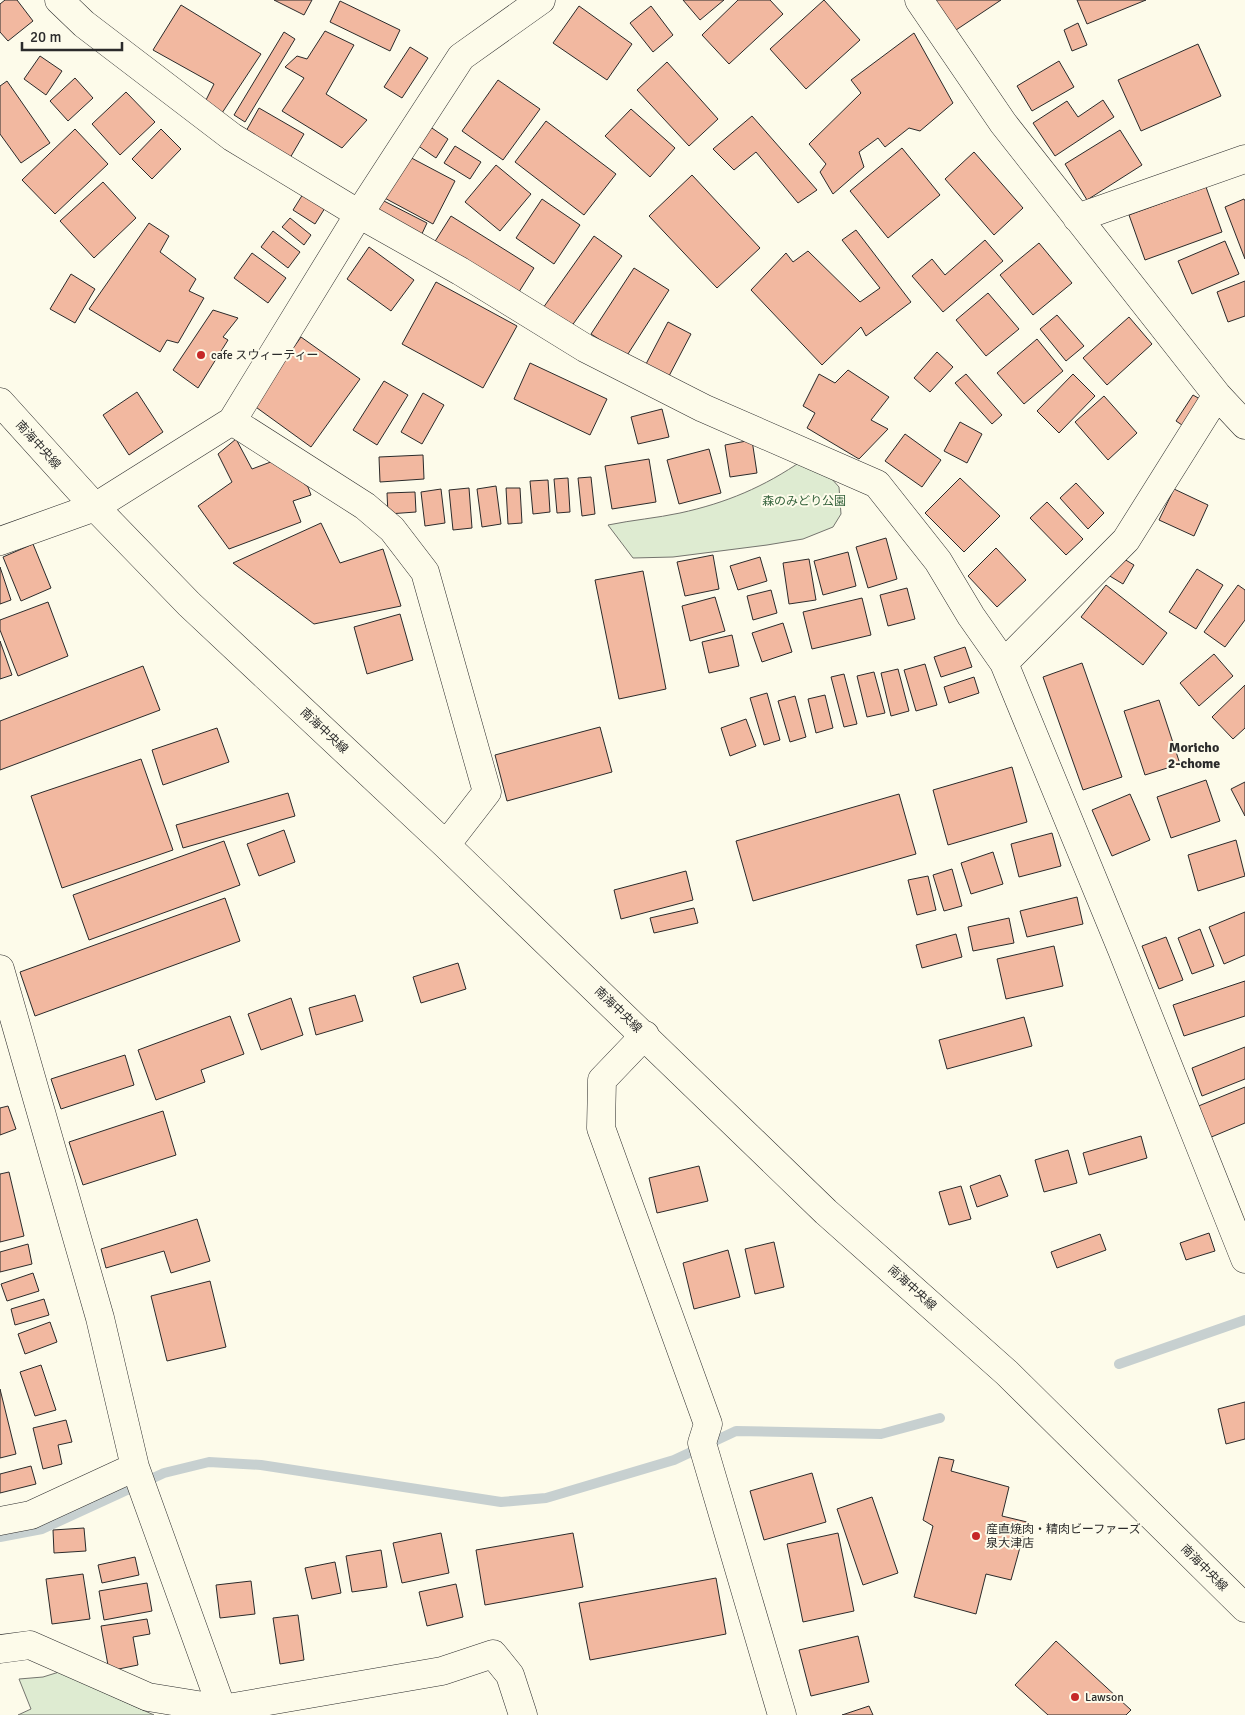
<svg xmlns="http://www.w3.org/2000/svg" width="1245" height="1715" font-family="Signika,'Noto Sans JP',sans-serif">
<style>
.green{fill:#deebd1;stroke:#74746e}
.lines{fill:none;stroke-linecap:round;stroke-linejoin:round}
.stream{stroke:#c7d0d0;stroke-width:10}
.building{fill:#f2b8a0;stroke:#2b2b2b}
.minor-casing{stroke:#2b2b2b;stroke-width:29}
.minor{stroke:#fdfbea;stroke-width:28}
.poi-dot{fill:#c62828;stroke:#fdfbea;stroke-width:2}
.labels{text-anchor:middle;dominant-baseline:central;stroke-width:4;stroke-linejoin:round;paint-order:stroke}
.poi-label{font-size:12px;fill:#2b2b2b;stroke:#fdfbea;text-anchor:start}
.street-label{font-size:12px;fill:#2b2b2b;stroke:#fdfbea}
.park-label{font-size:12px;fill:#34623c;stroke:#fdfbea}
.neighbourhood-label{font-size:14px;font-weight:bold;fill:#2b2b2b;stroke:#fdfbea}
</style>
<rect width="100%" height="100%" fill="#fdfbea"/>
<path class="green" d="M803,460L831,478L839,487L841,514L833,527L803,539L767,545L673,557L633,558L608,525C632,520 657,518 680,513C726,503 764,487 803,460Z
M59,1672L154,1715H18L31,1709L19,1679L43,1677Z"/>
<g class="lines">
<path class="stream" d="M1119,1364L1245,1320
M0,1537L42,1529L164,1473L209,1462L261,1465L501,1502L546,1498L674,1460L736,1431L881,1434L940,1418"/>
</g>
<path class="building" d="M5,0H17L33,21L8,41L0,32V4Z
M274,0H312L304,15Z
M683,0H724L700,20Z
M738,0H770L783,14L729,64L702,35Z
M824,0L860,40L806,89L770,49Z
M932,0H1001L953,32Z
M1077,0H1146L1087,24Z
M340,1L400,30L390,51L330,22Z
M181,5L261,54L222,113L205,102L214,84L153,50Z
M579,6L632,44L607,80L553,43Z
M651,6L673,35L653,52L630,23Z
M1078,23L1087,45L1072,51L1064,30Z
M325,31L354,45L326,94L367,120L342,148L282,111L304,78L285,67L297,56L307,59Z
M284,32L295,39L245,122L234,115Z
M914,33L953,103L920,131L909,128L885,147L878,138L859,152L864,167L833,194L820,172L826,164L809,144L861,93L851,80Z
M1198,44L1221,96L1141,131L1118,80Z
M410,47L428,58L402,98L384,87Z
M40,56L62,71L46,95L24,79Z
M1059,61L1074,87L1032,111L1017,86Z
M667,62L718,119L689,146L637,90Z
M75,78L93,98L68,121L50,101Z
M498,80L540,109L503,160L462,131Z
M7,81L50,143L21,163L0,134V86Z
M126,92L155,122L120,155L92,124Z
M1103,100L1114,117L1055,156L1033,123L1067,101L1078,117Z
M259,108L304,134L290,158L245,133Z
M631,109L675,148L650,177L605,136Z
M752,116L817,190L798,203L756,152L734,170L713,149Z
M546,121L616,174L584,215L515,162Z
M426,124L448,139L436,158L414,143Z
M75,129L108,164L55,214L22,180Z
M161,129L181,149L152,179L132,159Z
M1120,130L1142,165L1087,200L1065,164Z
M455,146L481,162L470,179L444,163Z
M902,148L940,195L888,238L850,191Z
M974,152L1023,208L994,235L945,179Z
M402,153L455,181L433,224L379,195Z
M496,165L531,194L500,231L465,202Z
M692,175L760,248L717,288L649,216Z
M103,182L136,218L94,258L60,221Z
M1206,187L1222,232L1145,260L1129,215Z
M303,194L325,208L315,224L293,210Z
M380,199L427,223L420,238L372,214Z
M542,199L580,225L554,264L516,238Z
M1244,199L1245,201V259L1225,207Z
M451,216L534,268L517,295L434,243Z
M290,218L311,235L304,245L282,227Z
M149,223L169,236L160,252L196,279L189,291L204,298L178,343L167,340L160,352L89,309Z
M856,230L911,302L866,336L861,327L822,365L751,290L786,253L793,262L808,251L860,302L880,288L842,240Z
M273,231L300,252L288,268L261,247Z
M594,236L622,256L571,327L543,308Z
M985,240L1003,261L943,312L912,276L932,259L945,275Z
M1225,241L1239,274L1192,294L1178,261Z
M1039,243L1072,283L1033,315L1000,275Z
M369,247L414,280L391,311L347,279Z
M252,253L286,278L268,303L234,278Z
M634,268L669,290L626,357L591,334Z
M71,274L95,289L75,323L50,309Z
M1245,281V316L1228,322L1217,292Z
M436,282L517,326L483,388L402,344Z
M988,293L1019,329L986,356L956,320Z
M213,310L238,318L223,337L228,340L198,388L173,370Z
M1057,315L1084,346L1066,361L1040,329Z
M1129,317L1152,344L1107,385L1083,358Z
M668,322L691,334L669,376L646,364Z
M301,337L360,379L311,447L253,405Z
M1037,339L1063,371L1024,404L997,373Z
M937,352L953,367L930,392L914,378Z
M530,363L607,399L590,435L514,399Z
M848,370L889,397L871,420L888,429L859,459L807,428L815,413L803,406L819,374L835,383Z
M966,374L1002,415L992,424L955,383Z
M1073,374L1095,396L1059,433L1037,411Z
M384,381L408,395L377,445L353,430Z
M137,392L163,432L129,455L103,415Z
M423,393L444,405L422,444L401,432Z
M1193,395L1205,402L1188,429L1176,421Z
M1104,396L1137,433L1108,460L1075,422Z
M662,409L669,437L638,444L631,417Z
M960,422L982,434L967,463L944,451Z
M905,434L941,460L922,487L885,461Z
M236,439L252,469L276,460L308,487L311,495L293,501L301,522L229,549L198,506L232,482L218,454Z
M752,440L757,473L730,477L725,445Z
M709,449L721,493L679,504L667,460Z
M423,455L424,479L380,482L379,457Z
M649,459L656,502L612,509L605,466Z
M591,477L595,514L582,516L578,478Z
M568,478L570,512L557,513L554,479Z
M960,478L1000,516L964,552L925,513Z
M548,480L550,512L533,514L530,481Z
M1076,483L1104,513L1088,529L1060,498Z
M496,486L501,524L482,527L477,489Z
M469,488L472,528L453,530L449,490Z
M506,488H520L522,523L508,524Z
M441,489L445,523L425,526L421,492Z
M1174,489L1208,505L1194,536L1159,520Z
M415,492L416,512L388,514L387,493Z
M1047,502L1083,539L1066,555L1030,518Z
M321,523L340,563L383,549L401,606L314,624L233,563Z
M886,538L897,579L868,588L856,547Z
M33,544L51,588L21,601L3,557Z
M996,548L1026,580L997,607L968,576Z
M848,552L856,586L823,595L814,561Z
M713,555L719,589L685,596L677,562Z
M1119,556L1134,565L1123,584L1108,575Z
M760,557L767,581L738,590L730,566Z
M809,559L816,600L789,604L783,563Z
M0,567L11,600L0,604Z
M1197,569L1223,585L1196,629L1169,612Z
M643,571L666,689L619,699L595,580Z
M1106,585L1167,633L1143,665L1081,617Z
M1238,585L1245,590V620L1225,647L1204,632Z
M907,588L915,619L888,626L880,595Z
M771,590L777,613L753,620L747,596Z
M715,597L725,631L690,641L682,606Z
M862,598L871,635L812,649L803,612Z
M48,602L68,656L18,676L0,630V620Z
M400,614L413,660L367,674L354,627Z
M783,623L792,652L762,662L752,633Z
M732,635L739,666L709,673L702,642Z
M0,641L12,675L0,679Z
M965,647L972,667L941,677L934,657Z
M1214,654L1233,676L1199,706L1180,683Z
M1082,663L1122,777L1083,790L1043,677Z
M925,664L937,705L916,711L904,670Z
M143,666L160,710L0,770V721Z
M898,669L909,711L891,716L881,673Z
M874,672L885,713L867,717L857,676Z
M844,674L857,724L844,727L831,677Z
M974,677L979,693L949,703L944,687Z
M1245,685V728L1233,739L1212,717Z
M767,693L780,740L764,745L750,698Z
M825,695L833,728L816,733L808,699Z
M795,696L806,737L790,742L778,701Z
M1159,700L1180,764L1145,775L1124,711Z
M746,719L756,746L730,756L721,728Z
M600,727L612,772L507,801L495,755Z
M217,728L229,762L163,785L152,750Z
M141,759L173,850L62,888L31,796Z
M1012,767L1027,822L948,845L933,790Z
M1206,780L1220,821L1171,838L1157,797Z
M1245,782V816L1231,789Z
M288,793L295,816L183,848L176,825Z
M899,794L916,854L753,901L736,841Z
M1130,794L1150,840L1112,856L1092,810Z
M284,830L295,862L259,876L247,844Z
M1052,833L1061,866L1019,877L1011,844Z
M1236,840L1245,876L1198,891L1188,855Z
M224,841L240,885L89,940L73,895Z
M993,852L1003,884L971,894L961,863Z
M952,869L962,906L944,911L933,875Z
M686,871L693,900L621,919L614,890Z
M928,876L936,910L917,915L908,880Z
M1077,897L1083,924L1027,937L1020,911Z
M225,898L240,941L35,1016L20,972Z
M694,908L698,923L654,933L650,918Z
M1245,912V955L1224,964L1209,927Z
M1009,918L1014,943L973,951L968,927Z
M1200,929L1214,966L1192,974L1178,938Z
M956,934L962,957L922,968L916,945Z
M1166,937L1183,980L1159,989L1142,946Z
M1054,946L1063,986L1006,999L997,959Z
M458,963L466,989L421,1003L413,977Z
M1245,981V1016L1184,1036L1173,1005Z
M355,995L363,1021L316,1035L309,1008Z
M291,998L303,1035L261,1050L248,1014Z
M230,1016L244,1054L201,1070L205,1082L156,1100L138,1050Z
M1024,1017L1032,1046L947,1069L939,1040Z
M1245,1047V1079L1202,1096L1192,1068Z
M125,1055L134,1085L61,1109L51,1079Z
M1245,1087V1123L1209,1138L1196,1107Z
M8,1106L16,1129L0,1135V1108Z
M163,1111L176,1155L83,1185L69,1142Z
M1141,1136L1147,1158L1089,1175L1083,1153Z
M1068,1150L1077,1183L1044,1192L1035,1160Z
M699,1166L708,1201L657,1213L649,1178Z
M9,1172L24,1236L0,1242V1174Z
M1000,1175L1008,1196L977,1207L970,1186Z
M961,1186L971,1219L949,1225L939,1192Z
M197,1219L210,1261L171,1273L164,1251L106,1268L101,1249Z
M1209,1233L1215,1251L1186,1260L1180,1243Z
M1100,1234L1106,1250L1057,1268L1051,1252Z
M774,1242L784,1287L755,1294L745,1249Z
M28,1244L32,1264L0,1272V1252Z
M728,1250L740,1297L694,1309L683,1263Z
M33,1273L39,1291L7,1301L1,1284Z
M210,1281L226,1347L167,1361L151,1296Z
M44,1299L49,1315L15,1325L11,1309Z
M50,1322L57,1342L25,1354L18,1334Z
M41,1365L56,1410L35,1416L20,1372Z
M0,1389L16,1454L0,1458Z
M1245,1402V1439L1226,1444L1218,1409Z
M66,1420L72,1442L58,1445L62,1464L43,1469L33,1428Z
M939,1457L954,1460L951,1471L1009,1487L1002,1516L1027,1522L1011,1580L986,1574L976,1614L914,1597L933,1526L923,1520Z
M31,1466L36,1484L0,1493V1474Z
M812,1473L826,1522L764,1540L750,1491Z
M872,1497L898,1573L863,1585L837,1509Z
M84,1528L86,1551L54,1553L53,1530Z
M441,1533L449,1573L402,1583L393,1543Z
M573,1533L583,1587L485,1605L476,1550Z
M838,1533L854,1611L803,1622L787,1544Z
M381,1550L387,1587L352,1592L346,1556Z
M135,1557L139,1575L102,1583L98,1565Z
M335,1562L341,1593L312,1599L305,1568Z
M83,1574L90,1619L52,1624L46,1579Z
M716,1578L726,1634L590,1660L579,1603Z
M251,1581L255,1614L220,1618L216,1585Z
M147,1583L152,1611L104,1620L99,1591Z
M456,1584L463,1617L427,1626L419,1592Z
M298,1615L304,1660L280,1664L273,1618Z
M147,1619L150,1634L133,1637L138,1665L109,1671L101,1626Z
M858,1636L869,1682L811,1696L799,1650Z
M1056,1641L1131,1710L1126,1715H1048L1015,1685Z
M869,1706L873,1715H842Z"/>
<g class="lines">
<g class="minor-casing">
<path id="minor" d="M59,0L84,24L232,137L359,214L460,271L585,348L703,408L877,484L938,561L971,616L1004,663L1122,950L1245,1259
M919,0L1003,123L1217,395L1245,425
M1077,218L1245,159
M0,402L95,507L189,604L446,845L826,1212L1007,1373L1245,1608
M232,421L365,506L392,529L425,572L487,792L446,845
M0,541L95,507L232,421L359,214L461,57L541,0
M1004,663L1126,540L1217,395
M0,969L100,1318L135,1467L222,1709
M645,1035L602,1080L601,1128L708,1424L702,1443L782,1715
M0,1521L31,1515L135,1467
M0,1649L30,1645L148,1697L222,1709L442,1671L493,1654L510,1675L523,1715"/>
</g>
<use href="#minor" class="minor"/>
</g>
<g class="poi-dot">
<circle cx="201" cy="355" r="5"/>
<circle cx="976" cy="1536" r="5"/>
<circle cx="1075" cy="1697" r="5"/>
</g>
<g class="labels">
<g class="poi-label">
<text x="211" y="355">cafe スウィーティー</text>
<text x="986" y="1529">産直焼肉・精肉ビーファーズ<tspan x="986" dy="14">泉大津店</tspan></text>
<text x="1085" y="1697">Lawson</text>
</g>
<g class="street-label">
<text transform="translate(38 445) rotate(48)">南海中央線</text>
<text transform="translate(324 731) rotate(43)">南海中央線</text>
<text transform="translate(618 1010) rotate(44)">南海中央線</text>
<text transform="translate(912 1288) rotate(42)">南海中央線</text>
<text transform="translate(1204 1568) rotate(45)">南海中央線</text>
</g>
<g class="park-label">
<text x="804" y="501">森のみどり公園</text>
</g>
<g class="neighbourhood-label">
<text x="1194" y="747">Moricho<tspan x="1194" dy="16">2-chome</tspan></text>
</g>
</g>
<path d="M22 42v8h100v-8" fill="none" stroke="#2b2b2b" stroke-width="2.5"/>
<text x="30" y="42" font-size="15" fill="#2b2b2b" stroke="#fdfbea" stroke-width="4" paint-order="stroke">20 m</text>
</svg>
